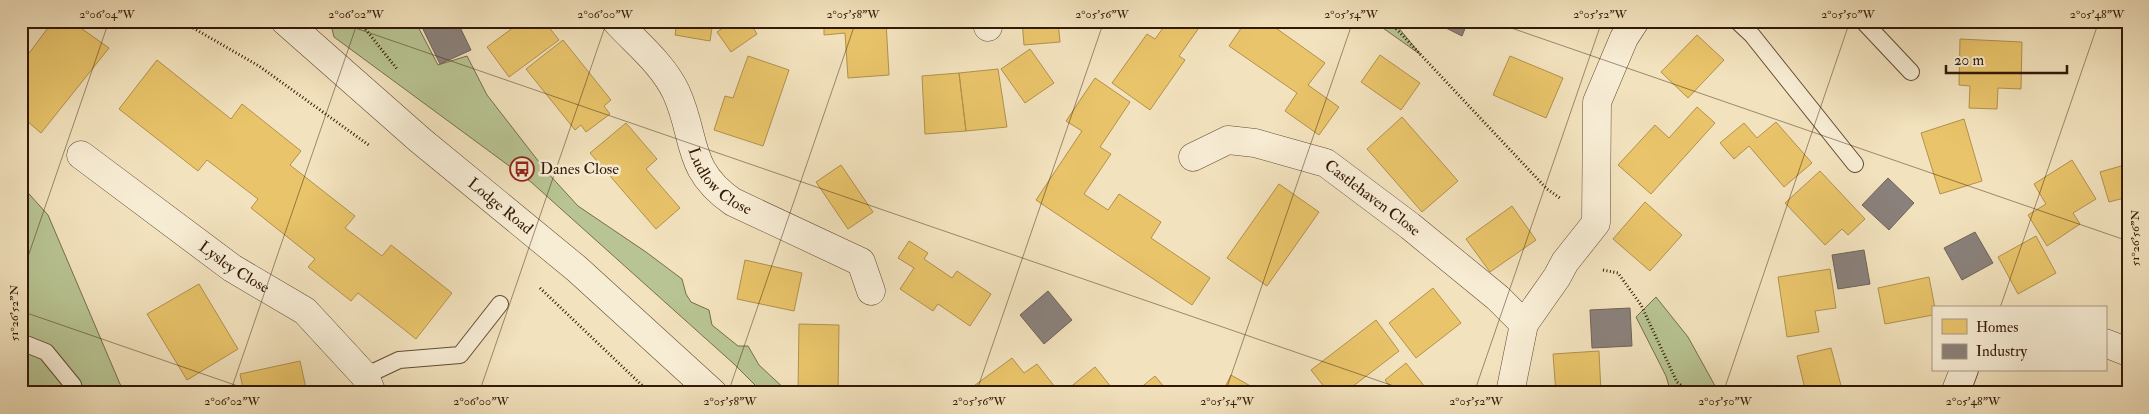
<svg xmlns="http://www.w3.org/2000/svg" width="2149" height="414" font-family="'IM FELL Double Pica',serif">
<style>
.green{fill:#b8c493;stroke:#766e4c}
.homes{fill:#e9c46a;stroke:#b2914c}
.industry{fill:#8a817c;stroke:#706258}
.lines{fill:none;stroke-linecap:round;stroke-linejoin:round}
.service-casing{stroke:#634b33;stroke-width:18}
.minor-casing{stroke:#634b33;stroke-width:29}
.tertiary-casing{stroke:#634b33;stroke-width:29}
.path{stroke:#331905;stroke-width:3;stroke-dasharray:1 2.5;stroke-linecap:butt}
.service{stroke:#f7ecd4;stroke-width:16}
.minor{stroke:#f7ecd4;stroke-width:28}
.tertiary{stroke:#f7ecd4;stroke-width:28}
.ticks{fill:none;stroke:#331905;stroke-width:1;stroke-opacity:0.45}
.labels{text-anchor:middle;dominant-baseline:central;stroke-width:5;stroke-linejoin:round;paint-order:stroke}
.poi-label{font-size:16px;fill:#331905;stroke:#f7ecd4;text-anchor:start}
.street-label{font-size:16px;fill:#331905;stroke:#f7ecd4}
.neatline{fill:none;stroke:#331905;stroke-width:2}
.ticks-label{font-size:12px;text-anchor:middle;fill:#331905}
</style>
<rect width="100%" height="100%" fill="#f2e2bd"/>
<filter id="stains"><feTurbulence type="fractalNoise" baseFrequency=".004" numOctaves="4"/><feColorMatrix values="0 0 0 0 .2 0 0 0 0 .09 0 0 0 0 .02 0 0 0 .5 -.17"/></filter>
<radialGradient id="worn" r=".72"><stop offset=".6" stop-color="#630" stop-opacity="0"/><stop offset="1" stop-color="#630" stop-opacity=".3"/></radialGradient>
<path class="green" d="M330,21H415L438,65L467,56L487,95L546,171L578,206L646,252L682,279L686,294L691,302L709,310L712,325L738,346H748L759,365L789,393H763L734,364L531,182L334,37Z
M1373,21H1393L1421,55Z
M21,185L48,215L120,384L127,393H21Z
M1656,297L1688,337L1719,393H1671L1666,376L1636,317Z"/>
<path class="homes" d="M53,21H71L109,48L41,133L21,116V64Z
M522,21H544L559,40L509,77L487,47Z
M677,21H713L710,41L675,35Z
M733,21H749L757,34L731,52L717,32Z
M824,21H886L889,75L848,78L845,33L824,35Z
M1022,21H1058L1060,42L1024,45Z
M1168,21H1195L1201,25L1179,56L1185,60L1150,110L1112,83L1147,34L1155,39Z
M1246,21H1266L1325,63L1308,85L1339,107L1319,135L1285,111L1297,93L1229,46Z
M1697,35L1724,60L1688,98L1661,72Z
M1960,39L2022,42L2021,89L1998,88L1997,109L1969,108L1970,86L1959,85Z
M563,40L611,100L604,106L610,114L586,132L581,125L575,130L526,69Z
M1030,49L1054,83L1025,103L1001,69Z
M1380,55L1420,83L1401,110L1361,82Z
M748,56L789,70L763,146L714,130L725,96L733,98Z
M1510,56L1563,78L1546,118L1493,95Z
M157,60L231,119L242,104L301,151L290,165L355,216L345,228L382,256L391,245L452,293L416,339L358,293L351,301L308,267L315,259L251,208L258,199L207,160L198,171L119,109Z
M998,69L1007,127L966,131L959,73Z
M959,73L966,131L925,134L922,76Z
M1095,78L1130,102L1100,147L1111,154L1084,194L1108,210L1119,194L1161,222L1151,238L1210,278L1192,305L1036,200L1082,131L1066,121Z
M1697,107L1715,123L1651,194L1618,165L1655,125L1669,138Z
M1402,117L1458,181L1422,212L1367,149Z
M1964,119L1982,181L1940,194L1921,133Z
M1776,122L1812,163L1784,187L1749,146L1734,159L1720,143L1744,123L1757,138Z
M626,123L657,159L646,169L680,208L656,229L590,153Z
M2072,160L2096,199L2073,213L2080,224L2047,246L2028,215L2046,204L2034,184Z
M2128,164V197L2109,202L2100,172Z
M841,165L873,212L848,229L816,182Z
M1820,171L1865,219L1848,235L1842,229L1825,245L1785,203Z
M1279,184L1319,212L1267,286L1227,258Z
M1645,202L1682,235L1650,271L1613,239Z
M1512,206L1536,240L1490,272L1466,239Z
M2036,236L2056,273L2018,294L1998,257Z
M909,241L928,253L924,259L952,278L957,271L991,294L970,326L938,304L933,311L900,289L914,268L898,258Z
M745,260L802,273L794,311L737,299Z
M1830,269L1836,308L1815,311L1819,332L1787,337L1778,277Z
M1929,277L1935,308H1933V315L1885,324L1878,288Z
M199,284L238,349L187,380L147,314Z
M1433,288L1461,323L1416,358L1389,323Z
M1376,320L1399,351L1344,393H1329L1311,370Z
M799,324L839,325L838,393H798Z
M1831,348L1843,393H1806L1797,356Z
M1599,351L1601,393H1556L1553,354Z
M1012,358L1024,373L1037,364L1058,391L969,393L967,391Z
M300,361L307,393H244L240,374Z
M1406,363L1429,392L1428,393H1395L1385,380Z
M1095,367L1116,393H1072L1068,389Z
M1231,375L1263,393H1222Z
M1155,376L1169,393H1134Z"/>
<path class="industry" d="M428,21H457L471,50L440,64L421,25Z
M1432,21H1468L1462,36Z
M1888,178L1914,203L1889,230L1862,205Z
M1975,232L1993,263L1962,280L1944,248Z
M1864,250L1870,284L1838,289L1832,255Z
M1048,291L1072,320L1044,344L1020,315Z
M1630,308L1632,346L1592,348L1590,310Z"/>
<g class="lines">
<g class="service-casing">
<path id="service" d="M1737,21L1752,35L1855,164
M1863,21L1911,72
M21,342L46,352L73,385L75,393
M365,376L399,360L460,355L500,304"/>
</g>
<g class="minor-casing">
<g id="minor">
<path id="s1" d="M616,21C637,44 662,63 676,92C697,138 685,169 733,202L861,262L871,291"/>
<path d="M986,21L988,27"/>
<path id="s2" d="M81,155L232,268L305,311L365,376L372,393"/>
<path id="s3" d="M1193,157L1228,140L1255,143L1326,163L1410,226L1498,298L1524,324"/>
<path d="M2105,343L2128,352"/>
<path d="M1510,393L1524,324L1557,277L1565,262L1596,223L1597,102L1624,38L1635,21"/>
<path d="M1955,393L1964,370"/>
</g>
</g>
<g class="tertiary-casing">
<g id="tertiary">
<path id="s4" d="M285,21L420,140L577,269L713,393"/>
</g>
</g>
<path class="path" d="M181,21L259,66L370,146
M359,21L397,69
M1389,21L1547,189L1560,198
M1603,270L1618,273L1641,305L1677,382L1690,393
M540,288L650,393"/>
<use href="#service" class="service"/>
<use href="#minor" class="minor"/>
<use href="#tertiary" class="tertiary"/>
</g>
<path class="ticks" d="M335,21L1414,393M1491,21L2128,241M21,277L109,21M2000,308L2099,21M21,311L258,393M230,393L358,21M479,393L607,21M728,393L856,21M976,393L1104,21M1225,393L1353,21M1474,393L1602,21M1723,393L1850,21M1971,393L1979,370"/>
<defs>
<g id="bus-ring" transform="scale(1.25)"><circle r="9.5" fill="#f7ecd4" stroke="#8f2418" stroke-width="1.5"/><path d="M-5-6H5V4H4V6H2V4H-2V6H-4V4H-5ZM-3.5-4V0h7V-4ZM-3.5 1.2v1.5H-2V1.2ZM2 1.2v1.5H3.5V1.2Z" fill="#8f2418"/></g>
</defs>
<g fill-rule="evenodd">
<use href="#bus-ring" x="522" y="169"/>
</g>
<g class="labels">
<g class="poi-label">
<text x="540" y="169">Danes Close</text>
</g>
<g class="street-label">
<text stroke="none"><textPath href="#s1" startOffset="196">Ludlow Close</textPath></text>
<text stroke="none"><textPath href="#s3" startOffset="198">Castlehaven Close</textPath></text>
<text stroke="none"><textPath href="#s4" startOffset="284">Lodge Road</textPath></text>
<text stroke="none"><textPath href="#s2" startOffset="190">Lysley Close</textPath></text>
</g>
</g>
<rect width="2149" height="414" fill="none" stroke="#f2e2bd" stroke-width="55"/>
<rect x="1932" y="306" width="175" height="65" fill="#f7ecd4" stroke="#a99881"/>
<rect x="1942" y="319" width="25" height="15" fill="#e9c46a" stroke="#a99881"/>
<text x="1976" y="332" font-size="15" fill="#331905">Homes</text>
<rect x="1942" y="344" width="25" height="15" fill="#8a817c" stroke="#a99881"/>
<text x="1976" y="356" font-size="15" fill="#331905">Industry</text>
<path d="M1946 65v8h121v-8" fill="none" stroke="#331905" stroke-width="2.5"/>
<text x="1954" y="65" font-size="15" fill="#331905" stroke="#f7ecd4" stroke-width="4" paint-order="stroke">20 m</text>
<rect x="28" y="28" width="2094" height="358" class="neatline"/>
<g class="ticks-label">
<text x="107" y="18">2°06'04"W</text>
<text x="356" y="18">2°06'02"W</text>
<text x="605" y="18">2°06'00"W</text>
<text x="853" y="18">2°05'58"W</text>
<text x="1102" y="18">2°05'56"W</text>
<text x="1351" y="18">2°05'54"W</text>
<text x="1600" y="18">2°05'52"W</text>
<text x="1848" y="18">2°05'50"W</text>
<text x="2097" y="18">2°05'48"W</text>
<text transform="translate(2135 238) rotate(-90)" y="4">51°26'56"N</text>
<text transform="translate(14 313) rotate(-90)" y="4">51°26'52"N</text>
<text x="232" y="405">2°06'02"W</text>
<text x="481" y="405">2°06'00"W</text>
<text x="730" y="405">2°05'58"W</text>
<text x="979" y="405">2°05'56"W</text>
<text x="1227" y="405">2°05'54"W</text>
<text x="1476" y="405">2°05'52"W</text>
<text x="1725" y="405">2°05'50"W</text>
<text x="1973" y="405">2°05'48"W</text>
</g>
<rect width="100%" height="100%" filter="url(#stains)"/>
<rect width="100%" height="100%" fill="url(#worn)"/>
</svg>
